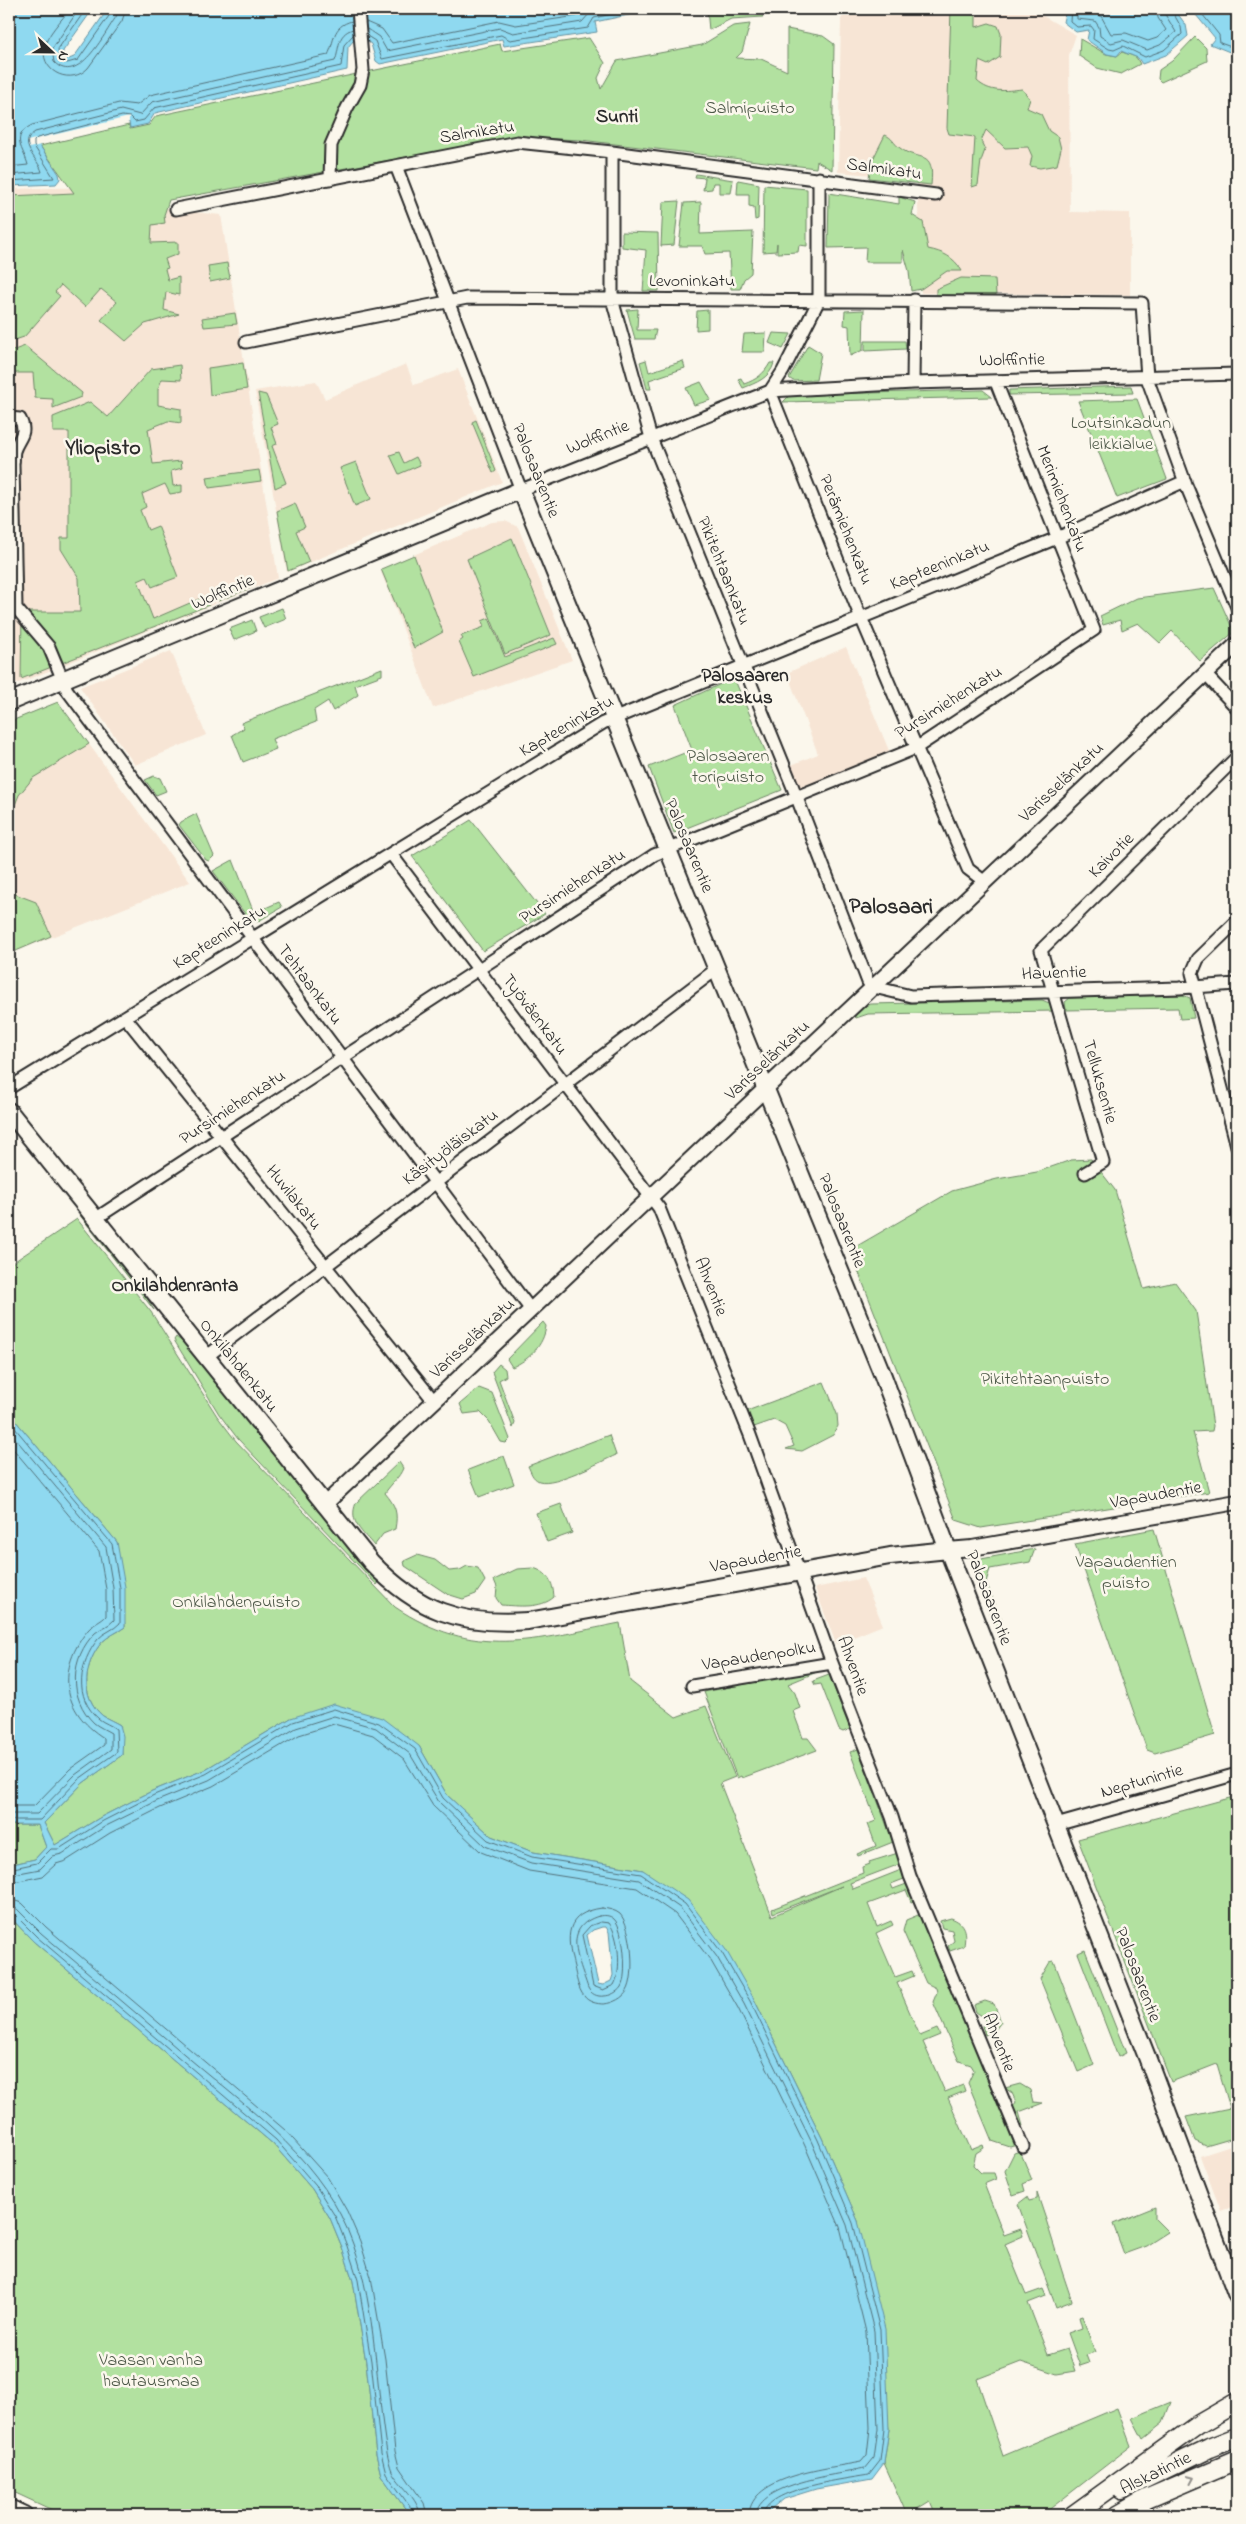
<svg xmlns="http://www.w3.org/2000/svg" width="1246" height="2524" font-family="'Indie Flower',sans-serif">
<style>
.built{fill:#f7e5d5}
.green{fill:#b2e1a0;stroke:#6e8666}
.water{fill:#8fd9f0;stroke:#6793a1;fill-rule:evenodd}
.pier{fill:#fbf7ec}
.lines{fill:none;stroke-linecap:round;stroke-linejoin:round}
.shore{stroke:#53717a;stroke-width:1}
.minor-casing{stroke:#2b2b2b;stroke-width:15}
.tertiary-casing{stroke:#2b2b2b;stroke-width:18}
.secondary-casing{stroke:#2b2b2b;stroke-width:20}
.primary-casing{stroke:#2b2b2b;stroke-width:21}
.minor{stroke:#fbf7ec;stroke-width:11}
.tertiary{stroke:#fbf7ec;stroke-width:14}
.secondary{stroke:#fbf7ec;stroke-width:16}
.primary{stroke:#fbf7ec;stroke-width:18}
.oneway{stroke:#93918c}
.labels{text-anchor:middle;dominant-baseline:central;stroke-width:5;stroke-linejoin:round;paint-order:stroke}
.park-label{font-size:18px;fill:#4d5848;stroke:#fbf7ec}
.street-label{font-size:18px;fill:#2b2b2b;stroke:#fbf7ec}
.neighbourhood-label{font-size:19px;font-weight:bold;fill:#2b2b2b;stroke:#fbf7ec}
.district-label{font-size:22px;font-weight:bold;fill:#2b2b2b;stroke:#fbf7ec}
</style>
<rect width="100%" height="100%" fill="#fbf7ec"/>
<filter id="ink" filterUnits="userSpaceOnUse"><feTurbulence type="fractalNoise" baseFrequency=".02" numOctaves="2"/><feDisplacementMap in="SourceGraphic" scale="10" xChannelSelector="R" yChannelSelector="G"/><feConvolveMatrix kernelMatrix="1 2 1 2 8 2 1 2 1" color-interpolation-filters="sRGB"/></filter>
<g filter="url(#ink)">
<path class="built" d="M846,9H1031L1076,35L1069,55L1070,212L1130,213V295L921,293L917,179L838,172L841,20Z
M96,187L174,210L221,215L278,578L9,687V189Z
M406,364L414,385L458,369L502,482L287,572L255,391L316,381L325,399Z
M505,521L518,527L572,660L433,708L380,569L492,522Z
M846,647L890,753L799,788L789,766L818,754L787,673Z
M171,651L206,735L135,765L80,687Z
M58,702L190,882L9,954V722Z
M863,1578L883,1625L836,1644L815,1588Z
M1237,2144V2205L1221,2211L1200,2156Z
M1189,2510L1230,2514L1166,2515Z"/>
<path class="green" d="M707,9H762L763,17L731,19L709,30Z
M951,9H965V12L976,15V27L989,23L998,26L1001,34L1000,57L988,65L979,61L977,81C990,93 1005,91 1022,89L1030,99L1027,108L1041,114L1049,131L1058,137L1061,149L1057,165L1040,168L1030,166L1032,156L1028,147L1005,148L986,130L981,141L985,150L981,161L978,185L972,187L975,137L949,134L947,128Z
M750,24L742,52L736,58L761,59L787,71V29L823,36L834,44L832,170L817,161L816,168L581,140L517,137L169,200L164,215L165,223L152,225L151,243L178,242V254L165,259L168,268L165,269L168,280L179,277V295L166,292L164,310L179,314L145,324L126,341L101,320L117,302L101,289L85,307L61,285L55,292L60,296L24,337L9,342V196L74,193L40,146L129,125L130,129L149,125L156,116L500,44L502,51L589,38L605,63L598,78L601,89L617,61L702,45L733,26Z
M1195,37L1206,48L1207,61L1161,82L1158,79L1159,70L1172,61Z
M1080,39L1106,54L1117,56L1122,52L1136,57L1140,64L1121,74L1097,68L1079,56Z
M885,135C893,138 893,143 900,148C919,163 935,147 931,185L869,178L871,163Z
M696,174L733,180L731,193H719V183H713L712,189L703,190L705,178L695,177Z
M738,180L759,184L758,219L755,220L754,207L749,206V194H737Z
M764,185L807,189V246L799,245L798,252L777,253V243L776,251L763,252Z
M829,193L899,204V197L915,202L912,215L923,222L928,249C943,252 954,257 962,271H947L921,289L911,291L909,271L903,250V262H865L866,247L828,248Z
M679,201L674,245L661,246L663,202Z
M701,202L700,234L753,232L751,273L744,279L740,289H731L729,253L705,254L702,246H679L684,203Z
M622,232L658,233L659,291H643L646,250L622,247Z
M227,263L230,278L210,282L208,266Z
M961,278L995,279L996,295L936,296V289Z
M638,309L637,330H656L654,339H635L627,310Z
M708,310V329L696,330L697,311Z
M864,310L863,350L850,356L849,326L844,325L845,311Z
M235,313L237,324L204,327L202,318Z
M766,333L765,352H742L744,334Z
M773,333L791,334L783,349L769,343Z
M865,341H905L906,349L865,351Z
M808,345L821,353L816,380L793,381L789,378Z
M25,346L82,393L81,397L53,408V399L35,398L33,373H9V352Z
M646,360L649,372L683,361L685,368L649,380L651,389H647L640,362Z
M243,363L247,389L210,395L208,368Z
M770,363H774C770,378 756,383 743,388L738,379L741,378L744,384C756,380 764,374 770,363Z
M180,365L181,380L162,379L158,389V405L181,409V423L168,421L148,429L153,464L181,461L182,468L171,471L173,486L182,485V492L170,494L165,484L142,494L146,507L140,510L148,530L158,526L178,577L152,587L147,577L138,581L153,619L206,596L209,605L21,679L22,612H80L79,578L61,549V538H69V432H53V417L90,402L108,417L151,369Z
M701,382L711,400L694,405L686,388Z
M1131,386L1133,393L1009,395V390Z
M983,390L992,397L783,402L790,395Z
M258,393L266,395L278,424L271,427L277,444L272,446L286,483L275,488Z
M1137,399L1167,479L1117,498L1078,401Z
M476,420L496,471L493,473L472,422Z
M399,452L404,463L416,457L420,465L399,474L390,455Z
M356,462L371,499L355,506L340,468Z
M259,470L261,481L209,488L207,477Z
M295,503L305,527L296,531L309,562L288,571L277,511Z
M512,538L551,635L505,654L467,559Z
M414,555L443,632L414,648L381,569Z
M252,584L253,587L218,601L217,589Z
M1214,588L1234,632L1200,661L1172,631L1160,643L1138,623L1122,630L1120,620L1103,625L1100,616L1137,598Z
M282,608L286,619L264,628L259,617Z
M489,618L505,657L554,638L557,644L474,677L459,642L463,639L461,636L484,627L482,621Z
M252,620L256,631L234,640L229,629Z
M382,668V675L355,685L358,695L333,711L328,701L314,710L316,722L272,739L276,749L243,762L232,735L244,728L241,723Z
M734,678L782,790L674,833L649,767L692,750L675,705Z
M58,702L89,744L33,778L19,795L12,812L9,813V722Z
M154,776L160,778L166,791L156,795L145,780Z
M196,814L214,856L209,861L206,860L179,825L181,822Z
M471,820L545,914L483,951L412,856Z
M233,860L254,913L279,902L282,907L257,922L249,919L213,871Z
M9,878L15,894L36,902L51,936L9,954Z
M1183,995L1190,998L1194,1018L1180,1019L1178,1008L1066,1010L1065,1002L1070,998Z
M1042,1000L1052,1004L1055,1011L868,1014L856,1018L854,1015L861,1008L871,1004Z
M1091,1159L1115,1190L1144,1289L1175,1282L1196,1311L1213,1426L1212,1431L1193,1432L1209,1492L981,1528L956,1520L850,1250L952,1191L997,1179L1037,1172L1071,1160Z
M79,1214L84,1216L136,1280L154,1310Z
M77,1219L151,1312L217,1416L236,1441L395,1607C475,1660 533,1640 620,1623L630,1681L676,1717L706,1706L735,1777L720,1783L772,1916L842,1886L773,1913L772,1909L863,1873L862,1867L870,1864L869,1862L898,1853L902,1862L900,1864L850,1883L853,1889L901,1870L906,1871L909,1877L891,1884L893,1889L912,1882L919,1899L911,1902L906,1890L868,1904L877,1927L891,1921L893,1925L876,1933L895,1977L912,1971L914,1976L897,1983L920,2036L937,2029L940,2035L923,2042L945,2092L963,2085L965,2091L948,2098L971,2150L983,2145L984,2148L976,2153L973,2165L981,2173H994L996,2179L984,2184L1004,2235L1021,2229L1023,2236L1005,2244L1026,2295L1043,2289L1046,2296L1028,2303L1048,2355L1067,2349L1075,2371L1057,2374L1021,2362L977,2379L1003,2456L1117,2408L1131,2446L1042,2515H936L930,2501L907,2515L884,2463L889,2429L858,2221L822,2138L754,1999L643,1870L533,1852L491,1836L447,1795L419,1746L291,1718L204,1770L152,1791L101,1817L55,1845L44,1823L83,1783L122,1755L120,1725C115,1722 108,1719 103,1716C79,1697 84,1663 102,1642C108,1636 118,1632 125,1627L117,1542L9,1413V1265Z
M543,1322L546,1326C544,1345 529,1360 512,1367L507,1359Z
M176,1337L187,1345L379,1582L377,1585L238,1439L219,1414L174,1340Z
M499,1364L505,1369L506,1376L499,1380L515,1423L513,1428L492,1372Z
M824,1382L837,1414L838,1426L833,1435L802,1451L786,1449L794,1446L785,1426L774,1420L754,1427L747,1411Z
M479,1388L492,1393L510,1439L506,1443L501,1442L489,1421L480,1412L464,1414L460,1404Z
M609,1435L616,1455C600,1462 555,1486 539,1481C532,1478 531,1472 528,1466Z
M504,1456L514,1484L479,1497L468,1470Z
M399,1462L403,1468C400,1477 390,1485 385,1493C396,1506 398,1513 395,1529L383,1534L374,1546C363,1532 348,1522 356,1503Z
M561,1504L572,1533L547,1542L536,1513Z
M1154,1529L1215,1735L1155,1753L1147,1750L1075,1544Z
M1035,1549L1030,1562L990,1569L986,1582L1002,1621L1000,1638L974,1573L981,1559Z
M417,1555L435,1560L449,1571L460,1570L467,1566L478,1568L485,1581L476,1594L463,1599L447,1594L405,1566L404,1561Z
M533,1568C548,1572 553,1582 554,1597C541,1609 518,1606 501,1605L496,1598L497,1587L494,1580L517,1569Z
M824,1669L788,1684L795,1693L800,1708L793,1711L803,1738H808L817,1750L742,1778L741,1776L737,1778L704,1692Z
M829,1675L850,1729L843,1732L839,1730L821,1684L815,1685L813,1681Z
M858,1749L893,1842L858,1856L857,1854L876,1846L868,1824L876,1821L850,1752Z
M1237,1796V2137L1206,2146L1195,2141L1186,2117L1230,2108L1217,2064L1171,2082L1078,1839Z
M9,1825H38L46,1847L35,1859L9,1865Z
M923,1913L1017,2145L1010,2147L992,2141L968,2083L974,2070L971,2065L959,2061L933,2002L937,1992L936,1988L926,1983L903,1931L906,1920Z
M9,1916L33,1941L273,2144L312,2189L330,2218L342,2247L353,2281L366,2362L376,2454L381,2475L410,2515H63L9,2490Z
M951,1918C965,1923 966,1932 964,1946L950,1951L948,1946L954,1941L952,1930L942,1928L940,1921Z
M1085,1950L1126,2053L1118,2057L1078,1953Z
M1054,1961L1094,2065L1078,2072L1040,1979L1050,1962Z
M985,2001L994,2004L1001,2022L995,2030L985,2035L982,2026L985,2022V2018L976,2012L974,2005Z
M1020,2084L1030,2090L1033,2102L1043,2103L1019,2112L1023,2126H1021L1013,2107L1016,2102L1012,2093L1005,2088Z
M1020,2151L1032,2180L1023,2184L1025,2191L1013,2195L1005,2171L1014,2153Z
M1037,2193C1050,2229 1059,2265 1072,2301L1056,2307L1018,2204L1027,2197L1029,2201L1037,2199Z
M1155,2207V2219L1168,2232L1146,2246L1124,2254L1113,2224Z
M1082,2316L1095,2352L1086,2355L1089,2363L1080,2366L1068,2333L1082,2328L1079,2317Z
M1171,2402L1163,2423L1143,2439L1132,2418Z"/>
<path class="water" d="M9,9H93L63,51V56L69,59L74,57L108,9H657L595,22L597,32L504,46L502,39L380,64L376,61L371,44L365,40H354L348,47L347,70L155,113L148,124L130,128L129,122L123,121L38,143L59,174L60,179L56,184L9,186Z
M1066,9H1174L1186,25L1188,36L1166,55L1142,64L1138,58L1121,51L1117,56L1107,54L1087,40L1089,30L1076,32L1063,22Z
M1191,9H1237V55L1210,44L1215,38Z
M9,1413L117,1542L125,1587V1627C118,1632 108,1636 102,1642C84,1663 79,1697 103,1716C108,1719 115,1722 120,1725L123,1736L122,1755L83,1783L44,1823L55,1845L101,1817L152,1791L204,1770L291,1718L334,1704L382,1718L419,1746L447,1795L491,1836L533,1852L643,1870L688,1900L726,1950L754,1999L822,2138L858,2221L885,2329L889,2429L884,2463L872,2479L816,2489L784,2499L765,2515H410L381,2475L376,2454L366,2362L353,2281L342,2247L330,2218L312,2189L273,2144L33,1941L9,1916V1865L35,1859L46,1847L38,1825H9ZM602,1927H606L609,1932L613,1975L611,1981L603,1985L598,1984L587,1935L593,1930Z"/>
<path class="pier" d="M129,117V122L29,148L27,141Z"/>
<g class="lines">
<path class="shore" d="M70,9C62,20 46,35 44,49C42,74 72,85 88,68L122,21L126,9
M79,9L52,49L54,62C78,87 104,34 116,17L118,9
M86,9L58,49L59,59L67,63L78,60L111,13L112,9
M1071,9L1070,21L1077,27L1091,26L1094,30L1093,39L1109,49L1114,50L1123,46L1145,57L1164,50L1182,34L1181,27L1171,9
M1077,9V19L1095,21L1099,27L1100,36L1111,43L1123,40L1147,50L1160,45L1176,32L1166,16L1164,9
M1084,9L1101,16L1111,34L1126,33L1148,41L1157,38L1166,30L1158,18L1157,9
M1198,9L1219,35L1220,43L1237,49
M366,22L382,29L392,43L499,21L516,25L577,16L583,9
M367,29L379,37L387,51L500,28L513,33L582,22L590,13L605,9
M367,36L375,41L382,59L501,35L510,40L588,28L594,18L634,9
M9,167L28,165C24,149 9,137 32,125L119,103L137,105L150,95L328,55C335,42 331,26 352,21
M9,175L42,172C39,159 16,144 35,132L121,110L140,115L152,102L335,61C340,49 336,34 353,29
M9,181L54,178L34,146V141L37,138L122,116L130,117L135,122L144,120L154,108L341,66L344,45L353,35
M9,1421L112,1544L120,1588V1623C114,1630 104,1632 98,1639C79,1663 73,1697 99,1719C104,1723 111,1725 116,1729L117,1752L79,1779L40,1820H9
M9,1431L106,1547L113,1588L114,1620C109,1626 101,1628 95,1633C70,1658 68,1698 94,1723C99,1727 106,1730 111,1733V1749L75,1775L37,1814H9
M9,1444L99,1551L106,1589V1616C102,1621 93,1624 88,1630C57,1668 61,1711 104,1738V1745L70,1769L34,1806H9
M9,1869L37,1863L51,1849H59L103,1821L154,1795L206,1774L293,1722L334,1709L379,1723L415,1749L443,1798L488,1840L532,1857L641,1874L685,1904L722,1953L750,2001L818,2140L853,2223L880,2330L884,2429L880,2461L869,2475C846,2479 766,2488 763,2515
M9,1875L40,1869L53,1856L62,1854L106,1826L157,1801L209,1780L296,1728L334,1716L376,1728L410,1754L439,1802L485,1846L531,1863L639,1880L680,1908L717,1957L744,2004L812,2143L847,2225L874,2331L878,2429L874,2458L865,2469C840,2474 758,2483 756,2515
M9,1883L43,1876L56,1864L66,1861L110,1833L160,1808L213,1786L299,1735L334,1724L373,1735L404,1759L433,1806L481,1852L529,1871L637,1888L675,1914L711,1961L738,2008L805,2146L840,2227L866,2332L870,2428L867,2455L861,2462C831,2468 750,2475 749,2515
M9,1899L22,1903L46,1927L285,2130L328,2178L347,2211L360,2241L371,2277L385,2359L395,2451L399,2467L424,2503L427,2515
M9,1907L17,1909L41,1933C91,1975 141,2017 191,2060C254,2113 325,2163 353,2244C377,2312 375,2384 387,2453C388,2458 390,2466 392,2471C399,2485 419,2499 420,2515
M602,1908C609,1909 615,1910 620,1914C632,1927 636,1977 627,1991C623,1998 613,2003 604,2004C597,2004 588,2002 584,1996C578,1989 576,1976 574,1967C566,1937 564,1913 602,1908Z
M9,1913L14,1914L37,1937L276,2140L316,2186L335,2216L347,2246L358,2280L371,2361L381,2453L386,2473L413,2511L414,2515
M599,1916C604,1915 610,1915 614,1919C624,1928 628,1976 621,1987C618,1992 610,1996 604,1996C597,1997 591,1994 588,1988C579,1960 561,1927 599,1916Z
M601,1922L609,1923C619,1935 622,1971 614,1985L603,1990L593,1986L582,1935L590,1926Z"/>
<g class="minor-casing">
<path id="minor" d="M612,152V299L651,438L792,785L868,982L874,987L911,996L1179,988L1237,984
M396,166L521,490L770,391L913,383L1237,374
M819,178V300L783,371L770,391L857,608L968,869L985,882
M330,179L331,145L347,108L360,85L363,70L358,9
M176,209L517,142L612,152L936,195
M246,342L467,298L1142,303L1147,378L1186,485L1237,607
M913,383L914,300
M9,418L20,419C28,434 18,438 14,451C13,455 14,460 13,464L16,608L49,647L67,690L531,1310
M1205,674L1237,708
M391,854L659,1208L750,1435L832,1663L892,1817L910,1876L1023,2147
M1237,921L1198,959L1192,973L1237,1146
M125,1017L434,1401
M9,1088L603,723L1057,538L1185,481
M1085,1173L1103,1162L1041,950L1237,757
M95,1219L654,855L916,748L1094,630L996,382
M206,1357L718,968
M692,1686L832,1663
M1056,1825L1237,1774"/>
</g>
<g class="tertiary-casing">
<path id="tertiary" d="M324,1505L1237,644
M948,1550L972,1548L1237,1502"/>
</g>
<g class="secondary-casing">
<path id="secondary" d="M9,702L521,490L883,1376L948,1550L1147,2057L1237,2296
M9,1111L371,1562C418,1611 460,1626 528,1621L890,1556L948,1550
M9,2508L24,2515"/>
</g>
<g class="primary-casing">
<path id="primary" d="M1122,2490L1209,2448L1237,2437
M1073,2515L1199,2424L1237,2402
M1118,2515L1146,2499L1237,2460"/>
</g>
<use href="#minor" class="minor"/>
<use href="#tertiary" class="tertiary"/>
<use href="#secondary" class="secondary"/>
<use href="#primary" class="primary"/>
</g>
<defs><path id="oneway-chevron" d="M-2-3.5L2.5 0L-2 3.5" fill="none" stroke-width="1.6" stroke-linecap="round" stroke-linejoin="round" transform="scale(1.25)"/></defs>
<use class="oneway" href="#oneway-chevron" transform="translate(1191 2479) rotate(-24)"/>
</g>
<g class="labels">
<g class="park-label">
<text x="750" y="109">Salmipuisto</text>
<text x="1121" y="424">Loutsinkadun<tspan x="1121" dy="21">leikkialue</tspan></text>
<text x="728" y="757">Palosaaren<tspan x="728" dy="21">toripuisto</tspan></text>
<text x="1045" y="1380">Pikitehtaanpuisto</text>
<text x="1126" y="1563">Vapaudentien<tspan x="1126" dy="21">puisto</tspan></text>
<text x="236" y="1603">Onkilahdenpuisto</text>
<text x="151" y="2361">Vaasan vanha<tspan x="151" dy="21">hautausmaa</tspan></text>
</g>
<g class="street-label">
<text transform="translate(477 133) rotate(-9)">Salmikatu</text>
<text transform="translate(884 170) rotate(8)">Salmikatu</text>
<text x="692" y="282">Levoninkatu</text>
<text transform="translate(1012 361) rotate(-1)">Wolffintie</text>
<text transform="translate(598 438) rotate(-22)">Wolffintie</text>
<text transform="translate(535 471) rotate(68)">Palosaarentie</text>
<text transform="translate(1061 499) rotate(69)">Merimiehenkatu</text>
<text transform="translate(845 530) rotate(68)">Perämiehenkatu</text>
<text transform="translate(940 566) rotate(-22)">Kapteeninkatu</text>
<text transform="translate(723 571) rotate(68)">Pikitehtaankatu</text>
<text transform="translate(223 593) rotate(-23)">Wolffintie</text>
<text transform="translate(949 703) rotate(-32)">Pursimiehenkatu</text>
<text transform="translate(567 727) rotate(-30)">Kapteeninkatu</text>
<text transform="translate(1062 783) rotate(-43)">Varisselänkatu</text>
<text transform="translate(688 846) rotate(67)">Palosaarentie</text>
<text transform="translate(1112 856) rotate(-45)">Kaivotie</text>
<text transform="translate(573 887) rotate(-33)">Pursimiehenkatu</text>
<text transform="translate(220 938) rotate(-32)">Kapteeninkatu</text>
<text transform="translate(1054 974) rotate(-2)">Hauentie</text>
<text transform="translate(309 985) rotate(53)">Tehtaankatu</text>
<text transform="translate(534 1015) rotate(53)">Työväenkatu</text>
<text transform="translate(768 1061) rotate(-43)">Varisselänkatu</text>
<text transform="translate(1099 1082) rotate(74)">Telluksentie</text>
<text transform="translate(233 1108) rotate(-33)">Pursimiehenkatu</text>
<text transform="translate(451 1148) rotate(-37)">Käsityöläiskatu</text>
<text transform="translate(293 1198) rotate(51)">Huvilakatu</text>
<text transform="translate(841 1221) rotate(68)">Palosaarentie</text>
<text transform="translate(710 1287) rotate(68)">Ahventie</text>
<text transform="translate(473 1339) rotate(-43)">Varisselänkatu</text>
<text transform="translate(238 1366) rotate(51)">Onkilahdenkatu</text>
<text transform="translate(1156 1496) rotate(-10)">Vapaudentie</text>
<text transform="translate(756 1560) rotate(-10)">Vapaudentie</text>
<text transform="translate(988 1598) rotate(69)">Palosaarentie</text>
<text transform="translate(759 1657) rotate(-9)">Vapaudenpolku</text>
<text transform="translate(852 1666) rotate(70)">Ahventie</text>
<text transform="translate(1142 1782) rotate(-16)">Neptunintie</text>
<text transform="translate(1137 1975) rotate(69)">Palosaarentie</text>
<text transform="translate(998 2043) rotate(68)">Ahventie</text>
<text transform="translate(1156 2474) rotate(-26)">Alskatintie</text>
</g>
<g class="neighbourhood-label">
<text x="617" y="117">Sunti</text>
<text x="745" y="676">Palosaaren<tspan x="745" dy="22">keskus</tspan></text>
<text x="175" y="1286">Onkilahdenranta</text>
</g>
<g class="district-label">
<text x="103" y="449">Yliopisto</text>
<text x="891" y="908">Palosaari</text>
</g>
</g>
<rect width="1246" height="2524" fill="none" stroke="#fbf7ec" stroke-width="30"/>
<rect x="15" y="15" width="1216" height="2494" fill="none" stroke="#2b2b2b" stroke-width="2" filter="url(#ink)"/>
<g transform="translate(52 52) rotate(112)" stroke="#fbf7ec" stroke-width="4" paint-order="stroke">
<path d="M0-4L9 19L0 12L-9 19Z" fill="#2b2b2b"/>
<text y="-8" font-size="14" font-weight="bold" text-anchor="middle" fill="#2b2b2b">N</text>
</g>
</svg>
